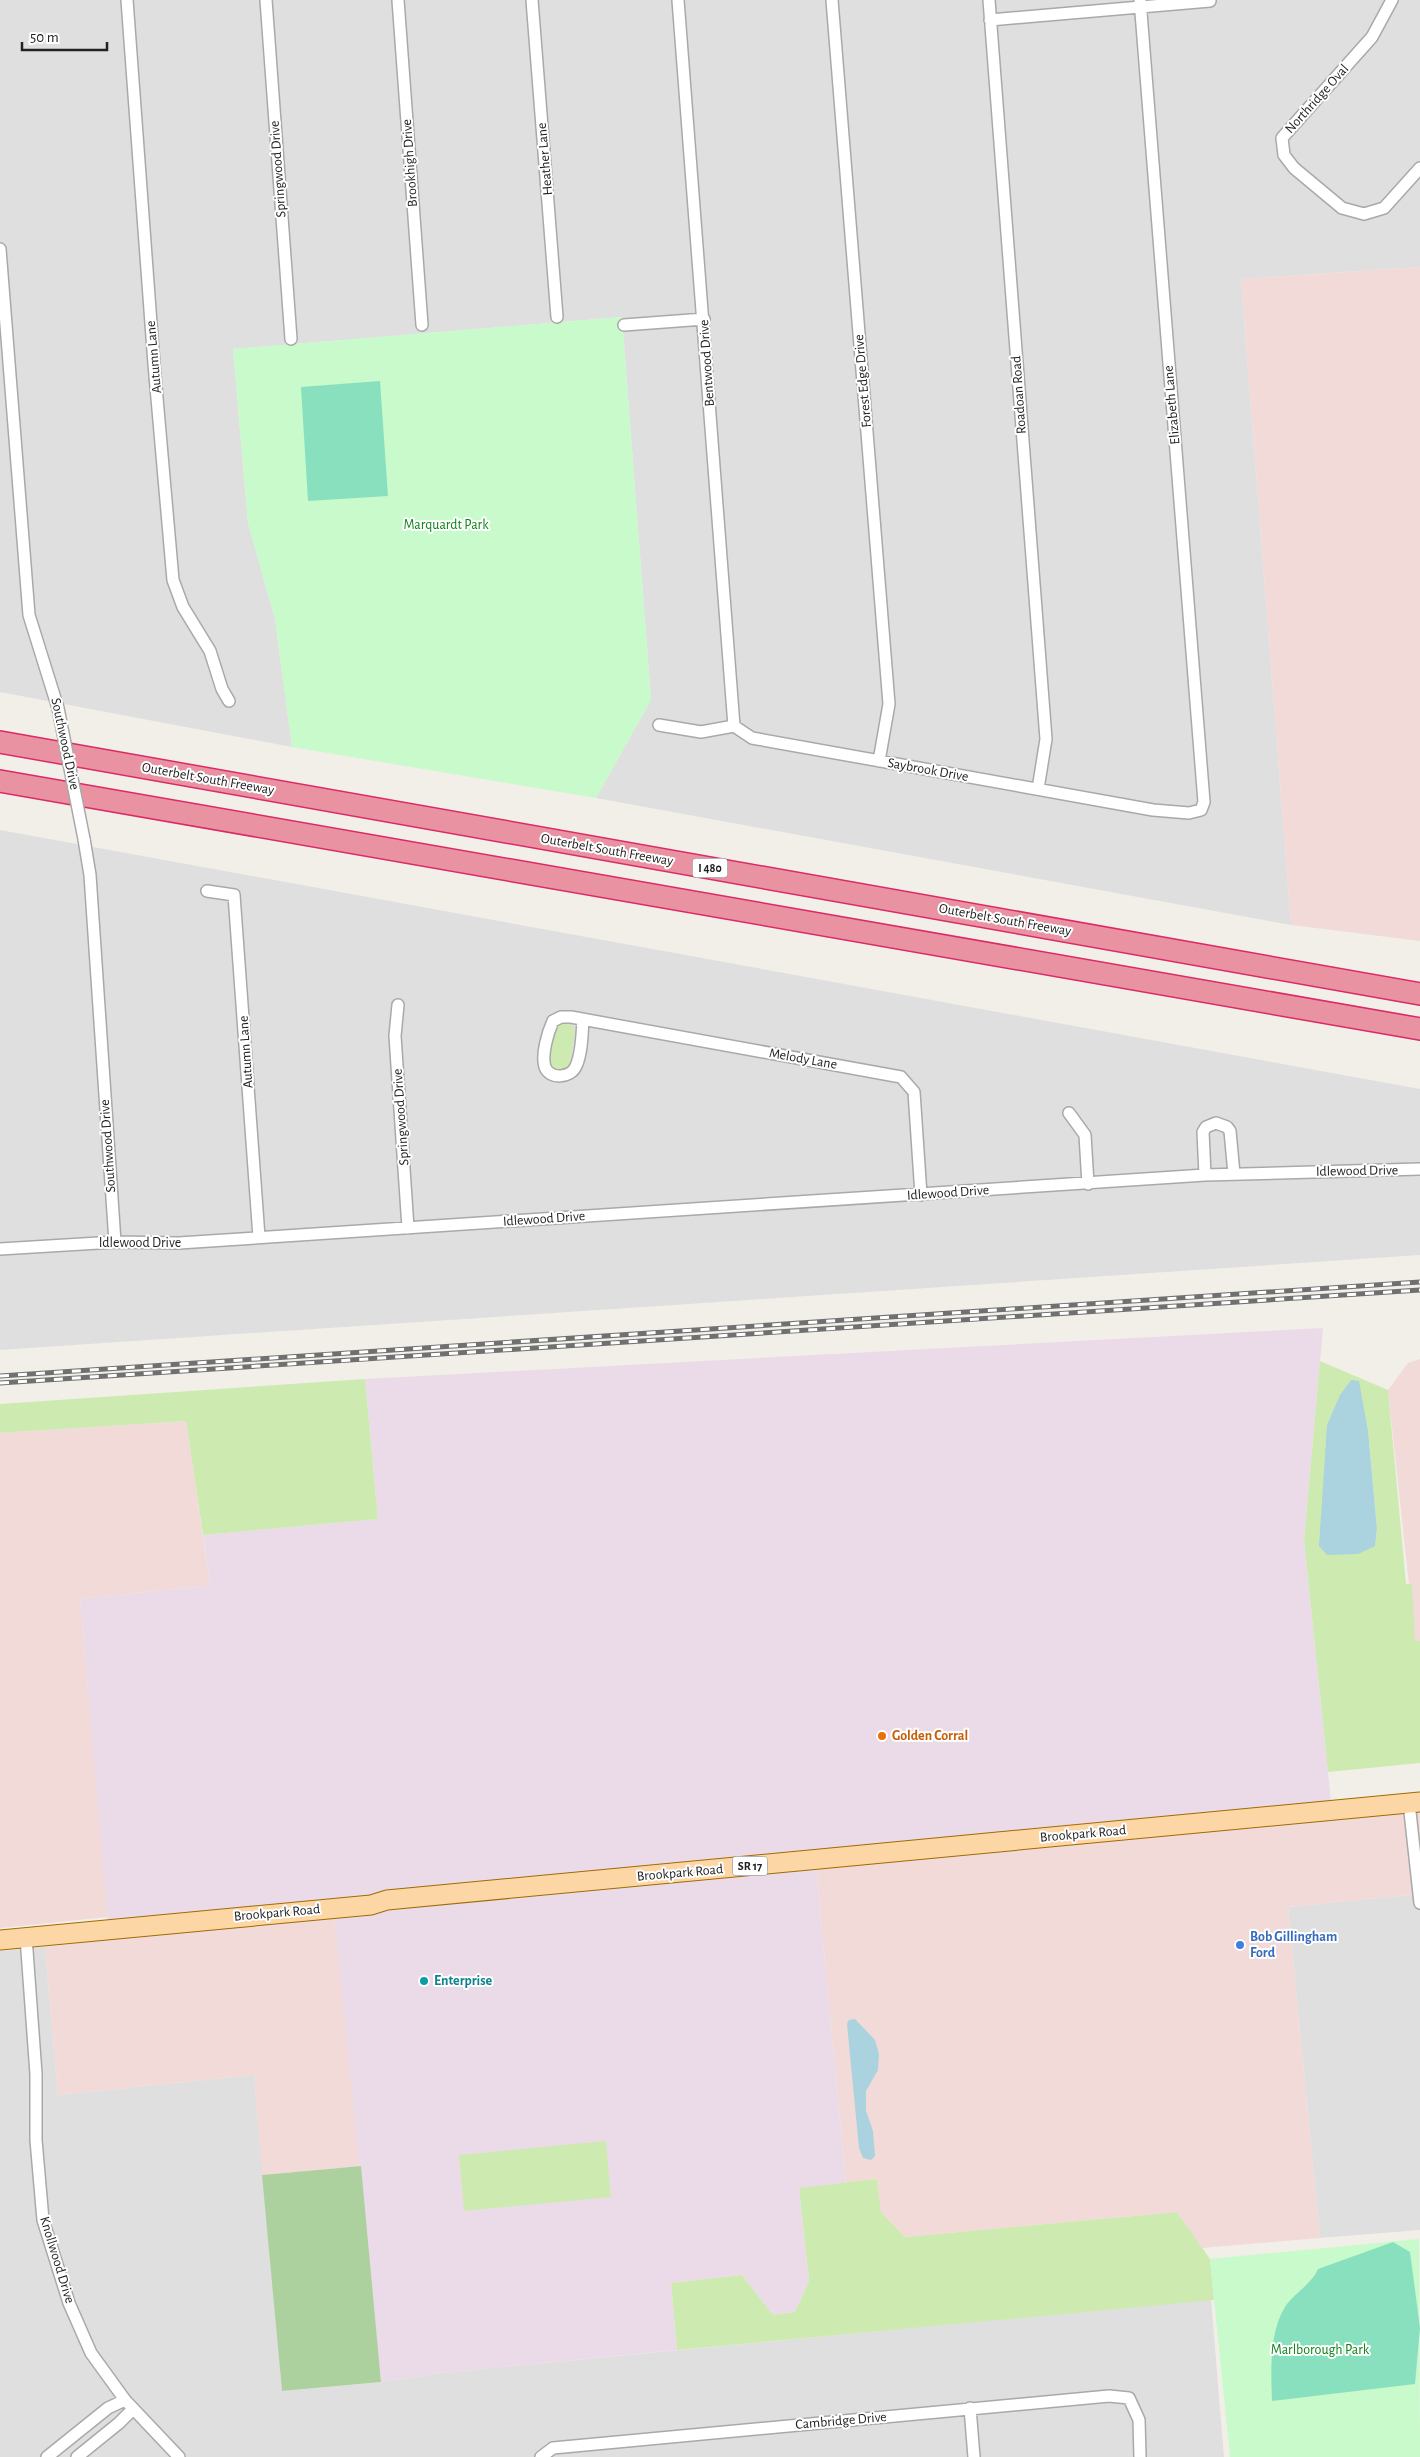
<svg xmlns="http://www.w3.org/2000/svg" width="1420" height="2457" font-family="'Alegreya Sans',sans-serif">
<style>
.residential{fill:#e0dfdf}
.commercial{fill:#f2dad9}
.industrial{fill:#ebdbe8}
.grass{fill:#cdebb0;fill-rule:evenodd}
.forest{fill:#add19e}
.park{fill:#c8facc}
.pitch{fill:#88e0be}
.water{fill:#aad3df}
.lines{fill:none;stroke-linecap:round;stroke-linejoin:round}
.street-casing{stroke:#a9a9a9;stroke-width:14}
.primary-casing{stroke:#a06b00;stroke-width:21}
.highway-casing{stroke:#dc2a67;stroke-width:24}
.street{stroke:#fff;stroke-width:11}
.primary{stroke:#fcd6a4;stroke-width:19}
.highway{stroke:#e892a2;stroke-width:21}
.rail-casing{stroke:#707070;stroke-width:5}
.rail{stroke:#fff;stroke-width:3;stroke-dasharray:9;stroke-linecap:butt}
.street-bridge-casing{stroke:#a9a9a9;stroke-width:14;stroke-linecap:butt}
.street-bridge{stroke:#fff;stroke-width:11}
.food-dot{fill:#e8710a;stroke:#fff;stroke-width:2}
.shop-dot{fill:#3f7fe0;stroke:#fff;stroke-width:2}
.culture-dot{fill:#0f9aa8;stroke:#fff;stroke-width:2}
.labels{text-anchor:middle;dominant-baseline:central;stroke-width:4;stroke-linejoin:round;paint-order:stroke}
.shield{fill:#fff;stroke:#646464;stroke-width:1}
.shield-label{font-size:12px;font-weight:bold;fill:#222}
.street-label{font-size:14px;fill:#222;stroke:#fff}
.park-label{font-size:14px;fill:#0c8416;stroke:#fff}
.food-label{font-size:14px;font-weight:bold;fill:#c56008;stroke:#fff;text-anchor:start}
.shop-label{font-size:14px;font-weight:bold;fill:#366cbe;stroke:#fff;text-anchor:start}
.culture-label{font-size:14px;font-weight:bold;fill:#0d838f;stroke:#fff;text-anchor:start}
</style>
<rect width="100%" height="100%" fill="#f2efe9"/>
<path class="residential" d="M0,0H1420V267L1241,279L1291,925L596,798L651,700L622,317L233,349L248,523L275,619L292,747L0,692Z
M0,830L1420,1089V1255L0,1350Z
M1420,1884V2230L1320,2238L1288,1907L1419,1894Z
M45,1947L58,2095L254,2075L282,2391L381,2382L441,2373L1211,2299L1224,2457H0V1951Z"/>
<path class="commercial" d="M1420,267V941L1291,925L1241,279Z
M1420,1359V1641H1415L1388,1390L1408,1363Z
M186,1421L210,1585L80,1599L108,1917L0,1928V1433Z
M1420,1808L1419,1894L1288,1907L1320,2238L1202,2248L1177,2212L905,2237L881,2212L877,2179L846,2183L816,1866Z
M334,1913L361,2166L262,2175L254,2075L58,2095L45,1947Z"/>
<path class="industrial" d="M1323,1328L1304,1540L1331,1801L108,1922L80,1599L210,1585L203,1535L378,1519L365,1379Z
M816,1866L846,2183L799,2189L809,2281L795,2312L773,2315L742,2275L671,2283L677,2350L441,2373L381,2382L334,1913Z"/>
<path class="grass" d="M561,1021L572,1025L575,1032L569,1066L557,1072L551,1069C544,1053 550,1033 561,1021Z
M1320,1361L1388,1390L1406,1584H1412L1415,1641H1420V1763L1328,1772L1304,1540ZM1368,1431L1377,1529L1375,1546Z
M365,1379L378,1519L203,1535L186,1421L0,1433V1404Z
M606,2141L611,2197L464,2211L459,2155Z
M877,2179L881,2212L905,2237L1177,2212L1210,2259L1214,2300L677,2350L671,2283L742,2275L773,2315L795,2312L809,2281L799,2188Z"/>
<path class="forest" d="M361,2166L381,2382L282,2391L262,2175Z"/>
<path class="park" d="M622,317L651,700L596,798L292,747L275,619L248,523L233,349Z
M1419,2239L1420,2457H1230L1210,2259Z"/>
<path class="pitch" d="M380,381L388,496L308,501L301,387Z
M1393,2242L1410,2252L1420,2328L1415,2384L1272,2401C1271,2372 1269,2332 1285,2307C1294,2293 1311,2285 1318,2269Z"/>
<path class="water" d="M1351,1380L1359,1381L1368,1431L1377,1529L1375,1546L1358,1554L1327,1555L1319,1546L1327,1425L1340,1395Z
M855,2019L875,2040L879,2054L878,2070L866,2091V2111L873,2131L875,2156L871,2160L863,2158L859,2148L847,2024L849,2020Z"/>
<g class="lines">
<g class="street-casing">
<path id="street" d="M127,0L154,364L173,580L183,607L210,651L222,689L229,701
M266,0L291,339
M398,0L422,325
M532,0L557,317
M678,0L734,726
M832,0L889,704L879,761
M989,0L1046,739L1038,789
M1392,0L1372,37L1282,138L1284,155L1294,168L1342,208L1364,214L1384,208L1420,168
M990,20L1210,1
M0,249L29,615L58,708
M624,325L704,319
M659,725L701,732L734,726L752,738L1153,810L1189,813L1201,810L1204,802L1140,0
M84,839L90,875L115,1242
M207,891L234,895L259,1237
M398,1005L395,1036L408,1228
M583,1020C582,1034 582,1053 576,1066C571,1078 550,1080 545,1067C541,1055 548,1032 553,1021L561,1017H571L901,1077L914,1092L921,1195
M1069,1113L1085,1135L1088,1184
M1205,1175L1203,1132L1206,1127L1216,1123L1227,1127L1230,1131L1234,1174
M0,1249L115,1242L179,1243L1205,1175L1420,1169
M1409,1803L1420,1903
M26,1937L36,2074V2140L43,2220L69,2303L91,2353L125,2400L179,2457
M970,2408L974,2457
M47,2457L108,2408L125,2400
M77,2457L119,2423L133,2409
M541,2457L553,2448L1109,2396L1129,2398L1139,2420L1140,2457"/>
</g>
<g class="primary-casing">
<path id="primary" d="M0,1940L371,1905L387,1900L1420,1802"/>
</g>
<g class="highway-casing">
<path id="highway" d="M0,742L1420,994
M0,781L1420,1029"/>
</g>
<use href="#street" class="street"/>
<use href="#primary" class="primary"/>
<use href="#highway" class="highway"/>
<g class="rail-casing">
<path id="rail" d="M0,1376L1420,1282
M0,1383L1420,1290"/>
</g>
<use href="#rail" class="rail"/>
<g class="street-bridge-casing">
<path id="street-bridge" d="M58,708L84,839"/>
</g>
<use href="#street-bridge" class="street-bridge"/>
</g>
<circle class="food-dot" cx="882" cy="1736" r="5"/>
<circle class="shop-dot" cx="1240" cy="1945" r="5"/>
<circle class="culture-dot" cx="424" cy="1981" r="5"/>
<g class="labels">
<g class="shield">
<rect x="692.5" y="858.5" width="35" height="19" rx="4"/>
<rect x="732.5" y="1856.5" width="35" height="19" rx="4"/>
</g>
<g class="shield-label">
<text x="710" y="868">I 480</text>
<text x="750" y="1866">SR 17</text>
</g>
<g class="street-label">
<text transform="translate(1317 99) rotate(-48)">Northridge Oval</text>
<text transform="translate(545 159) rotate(-95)">Heather Lane</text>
<text transform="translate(410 163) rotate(-94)">Brookhigh Drive</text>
<text transform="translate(278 169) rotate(-94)">Springwood Drive</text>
<text transform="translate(154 357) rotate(-95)">Autumn Lane</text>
<text transform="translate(707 363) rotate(-94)">Bentwood Drive</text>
<text transform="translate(863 381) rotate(-95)">Forest Edge Drive</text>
<text transform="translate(1019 395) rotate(-94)">Roadoan Road</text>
<text transform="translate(1172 405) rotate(-95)">Elizabeth Lane</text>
<text transform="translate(65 744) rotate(78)">Southwood Drive</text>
<text transform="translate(928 770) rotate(10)">Saybrook Drive</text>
<text transform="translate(208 779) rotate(10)">Outerbelt South Freeway</text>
<text transform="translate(607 850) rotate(10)">Outerbelt South Freeway</text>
<text transform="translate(1005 920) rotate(10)">Outerbelt South Freeway</text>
<text transform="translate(246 1052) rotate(-94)">Autumn Lane</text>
<text transform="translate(803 1059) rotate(10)">Melody Lane</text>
<text transform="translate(401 1117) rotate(-94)">Springwood Drive</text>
<text transform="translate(108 1146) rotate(-94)">Southwood Drive</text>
<text transform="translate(1357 1171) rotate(-1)">Idlewood Drive</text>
<text transform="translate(948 1193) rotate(-4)">Idlewood Drive</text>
<text transform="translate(544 1219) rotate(-4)">Idlewood Drive</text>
<text x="140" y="1243">Idlewood Drive</text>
<text transform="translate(1083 1834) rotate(-5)">Brookpark Road</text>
<text transform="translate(680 1873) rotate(-5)">Brookpark Road</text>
<text transform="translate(277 1913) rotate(-5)">Brookpark Road</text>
<text transform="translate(57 2260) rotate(73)">Knollwood Drive</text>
<text transform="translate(841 2421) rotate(-5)">Cambridge Drive</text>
</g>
<g class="park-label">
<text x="446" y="525">Marquardt Park</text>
<text x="1320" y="2350">Marlborough Park</text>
</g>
<g class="food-label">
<text x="892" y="1736">Golden Corral</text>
</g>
<g class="shop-label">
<text x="1250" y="1937">Bob Gillingham<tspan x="1250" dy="16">Ford</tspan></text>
</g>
<g class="culture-label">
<text x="434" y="1981">Enterprise</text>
</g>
</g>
<path d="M22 42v8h85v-8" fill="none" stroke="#222222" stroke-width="2.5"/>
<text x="30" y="42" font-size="15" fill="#222222" stroke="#ffffff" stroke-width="4" paint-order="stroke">50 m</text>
</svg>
